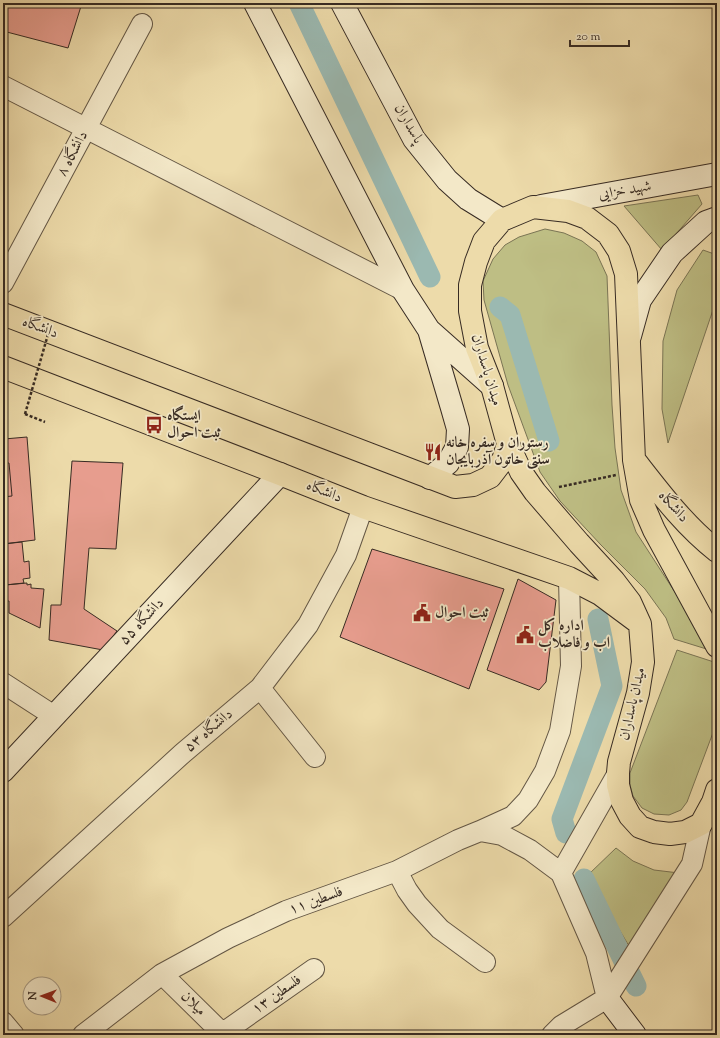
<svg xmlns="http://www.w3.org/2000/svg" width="720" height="1038" font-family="'Sorts Mill Goudy',Amiri,serif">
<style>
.green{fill:#bebe84;stroke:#7a7454}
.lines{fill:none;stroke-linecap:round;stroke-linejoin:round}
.canal{stroke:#9bb9b1;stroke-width:21}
.building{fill:#e79d8e;stroke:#372b23}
.street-casing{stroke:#645745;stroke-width:22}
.secondary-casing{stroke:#372b23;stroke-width:24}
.primary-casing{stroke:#372b23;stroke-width:24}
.path{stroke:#372b23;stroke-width:2.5;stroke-dasharray:3 2;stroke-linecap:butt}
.street{stroke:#f3e8c8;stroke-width:20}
.secondary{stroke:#f3e8c8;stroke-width:22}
.primary{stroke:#eddbaa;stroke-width:22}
.path-bridge{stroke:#372b23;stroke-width:2.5;stroke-dasharray:3 2;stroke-linecap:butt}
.labels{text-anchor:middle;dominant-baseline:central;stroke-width:3.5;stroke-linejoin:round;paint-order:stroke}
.street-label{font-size:15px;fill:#372b23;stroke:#f3e8c8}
.poi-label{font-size:15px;font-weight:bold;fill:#372b23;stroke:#f3e8c8;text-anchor:start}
</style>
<rect width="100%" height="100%" fill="#eddbaa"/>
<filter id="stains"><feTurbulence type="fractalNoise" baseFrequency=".005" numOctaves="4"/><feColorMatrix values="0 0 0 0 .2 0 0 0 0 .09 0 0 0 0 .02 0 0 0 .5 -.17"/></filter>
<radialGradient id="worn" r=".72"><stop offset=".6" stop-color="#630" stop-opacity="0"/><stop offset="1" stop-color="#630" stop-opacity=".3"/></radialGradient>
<path class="green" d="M698,195L702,204L662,250L624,206Z
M545,229L564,233L582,241L596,252L607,276L612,405L615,448L621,490L636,532L713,651L674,639L666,618L645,589L601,545L560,501L540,472L508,385L484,300L483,281L493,259L505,245L519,237Z
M703,250L717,255V298L668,443L662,409L663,341L677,290Z
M677,650L717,663V722L687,802L681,810L669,815L654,814L642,808L633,796L630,785V773Z
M616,848L633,861L654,870L679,873L632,951L601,899L589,874Z"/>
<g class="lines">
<path class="canal" d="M299,3L430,277
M500,307L510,315L549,441
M566,833L562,819L612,686L598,619
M584,879L636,986"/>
</g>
<path class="building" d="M3,3H82L68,48L3,31Z
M27,437L35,540L3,544V447H5L4,439Z
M72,461L123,463L116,549L89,548L84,609L117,631L103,650L49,640L51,605H61Z
M3,463H9L12,496L3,497Z
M22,542L24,562L29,561L30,578L23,579L24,583L5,585L3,563V544Z
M372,549L504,589L469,689L340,637Z
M518,579L556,600L546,682L539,690L487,670Z
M3,580H5L6,601H3Z
M27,583V585L31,584V588L44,589L40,628L9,613V601H6L5,585Z"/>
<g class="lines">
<g class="street-casing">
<path id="street" d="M3,86L403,290
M3,283L142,24
M3,683L54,716
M260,688L315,757
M618,773L561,873L596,953L607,998L692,864L701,824
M480,831L513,816L528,800L545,771L560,731L571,666L569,578
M397,871L407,890L417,904L440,929L485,962
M3,917L183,753L260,688L308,625L346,555L363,507
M162,974L224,1035
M3,1022L14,1035
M83,1035L162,974L228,938L286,911L397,871L458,840L480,831L502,835L530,850L561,873
M220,1035L314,969
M552,1035L561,1026L607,998"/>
</g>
<g class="secondary-casing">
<path id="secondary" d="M255,3L403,290L429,330L492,386
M342,3L414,139L447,180L468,199L502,220
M541,206L717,174
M429,330L452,408L458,429L457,447L448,463L430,478
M630,336L640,300L672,253L706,222L717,218
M3,771L280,474
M607,998L635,1035"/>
</g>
<g class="primary-casing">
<path id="primary" d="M3,314L455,487L473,485L490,477L503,460L508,444
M3,367L280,474L363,507L569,578L600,594L635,620
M636,462C661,494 685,526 717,551
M717,646L654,530L641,500L634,460L626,274L619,251L608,234L587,218L568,211L533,207L502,220L484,241L476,262L470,285V311L477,348L492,386L508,444L521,472L535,492L579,543L614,581L630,602L640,624L643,662L638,693L619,762L618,773V785L622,801L630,816L640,827L654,832L670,834L685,832L701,824L713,802L717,790"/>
</g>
<path class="path" d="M25,414L45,422
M559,487L616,475"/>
<use href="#street" class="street"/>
<use href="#secondary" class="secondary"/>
<use href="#primary" class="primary"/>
<path class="path-bridge" d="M25,414L51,324"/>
</g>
<defs>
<g id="bus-bare" transform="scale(1.38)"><path d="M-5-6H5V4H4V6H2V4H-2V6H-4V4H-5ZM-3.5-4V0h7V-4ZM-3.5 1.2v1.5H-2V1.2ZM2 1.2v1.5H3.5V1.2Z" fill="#8f2418" stroke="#f3e8c8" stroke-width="2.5" paint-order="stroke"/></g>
<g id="restaurant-bare" transform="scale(1.38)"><path d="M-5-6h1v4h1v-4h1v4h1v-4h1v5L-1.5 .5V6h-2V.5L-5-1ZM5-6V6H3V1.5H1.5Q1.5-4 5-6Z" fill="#8f2418" stroke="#f3e8c8" stroke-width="2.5" paint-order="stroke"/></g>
<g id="civic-bare" transform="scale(1.38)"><path d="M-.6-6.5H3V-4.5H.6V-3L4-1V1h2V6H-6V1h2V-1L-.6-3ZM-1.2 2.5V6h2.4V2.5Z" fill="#8f2418" stroke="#f3e8c8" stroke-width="2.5" paint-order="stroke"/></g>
</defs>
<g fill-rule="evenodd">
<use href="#bus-bare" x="154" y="425"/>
<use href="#restaurant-bare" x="433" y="452"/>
<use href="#civic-bare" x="422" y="613"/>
<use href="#civic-bare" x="525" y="635"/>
</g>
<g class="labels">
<g class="street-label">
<text transform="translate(408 124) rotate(60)">پاسداران</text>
<text transform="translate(73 154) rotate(-62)">دانشگاه ۸</text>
<text transform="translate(625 191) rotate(-10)">شهید خزایی</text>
<text transform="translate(40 328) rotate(21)">دانشگاه</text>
<text transform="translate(486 370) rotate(73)">میدان پاسداران</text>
<text transform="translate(324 492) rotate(22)">دانشگاه</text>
<text transform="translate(673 507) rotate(48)">دانشگاه</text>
<text transform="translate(142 622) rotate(-47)">دانشگاه ۵۵</text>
<text transform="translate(633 704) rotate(-77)">میدان پاسداران</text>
<text transform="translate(209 731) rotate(-40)">دانشگاه ۵۳</text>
<text transform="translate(316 901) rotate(-20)">فلسطین ۱۱</text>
<text transform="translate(277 995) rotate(-35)">فلسطین ۱۳</text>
<text transform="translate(193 1004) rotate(44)">میلان</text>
</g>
<g class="poi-label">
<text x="167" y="416">ایستگاه<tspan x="167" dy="17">ثبت احوال</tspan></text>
<text x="446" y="443">رستوران و سفره خانه<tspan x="446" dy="17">سنتی خاتون آذربایجان</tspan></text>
<text x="435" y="613">ثبت احوال</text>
<text x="538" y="626">اداره کل<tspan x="538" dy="17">اب و فاضلاب</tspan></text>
</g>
</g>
<rect width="720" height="1038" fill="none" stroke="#eddbaa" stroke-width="16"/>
<rect x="4" y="4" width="712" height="1030" fill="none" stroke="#372b23" stroke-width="2"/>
<rect x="8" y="8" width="704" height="1022" fill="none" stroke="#372b23"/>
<g transform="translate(42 996) rotate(271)"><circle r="19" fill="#f3e8c8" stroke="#a89c86"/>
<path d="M0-3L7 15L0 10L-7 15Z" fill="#8f2418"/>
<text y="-6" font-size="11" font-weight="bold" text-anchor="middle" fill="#372b23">N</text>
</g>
<path d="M570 40v6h59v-6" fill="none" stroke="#372b23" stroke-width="2"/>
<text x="576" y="40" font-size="12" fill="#372b23" stroke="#f3e8c8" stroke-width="3" paint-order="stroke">20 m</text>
<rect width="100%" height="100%" filter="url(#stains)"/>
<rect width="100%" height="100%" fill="url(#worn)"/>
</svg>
